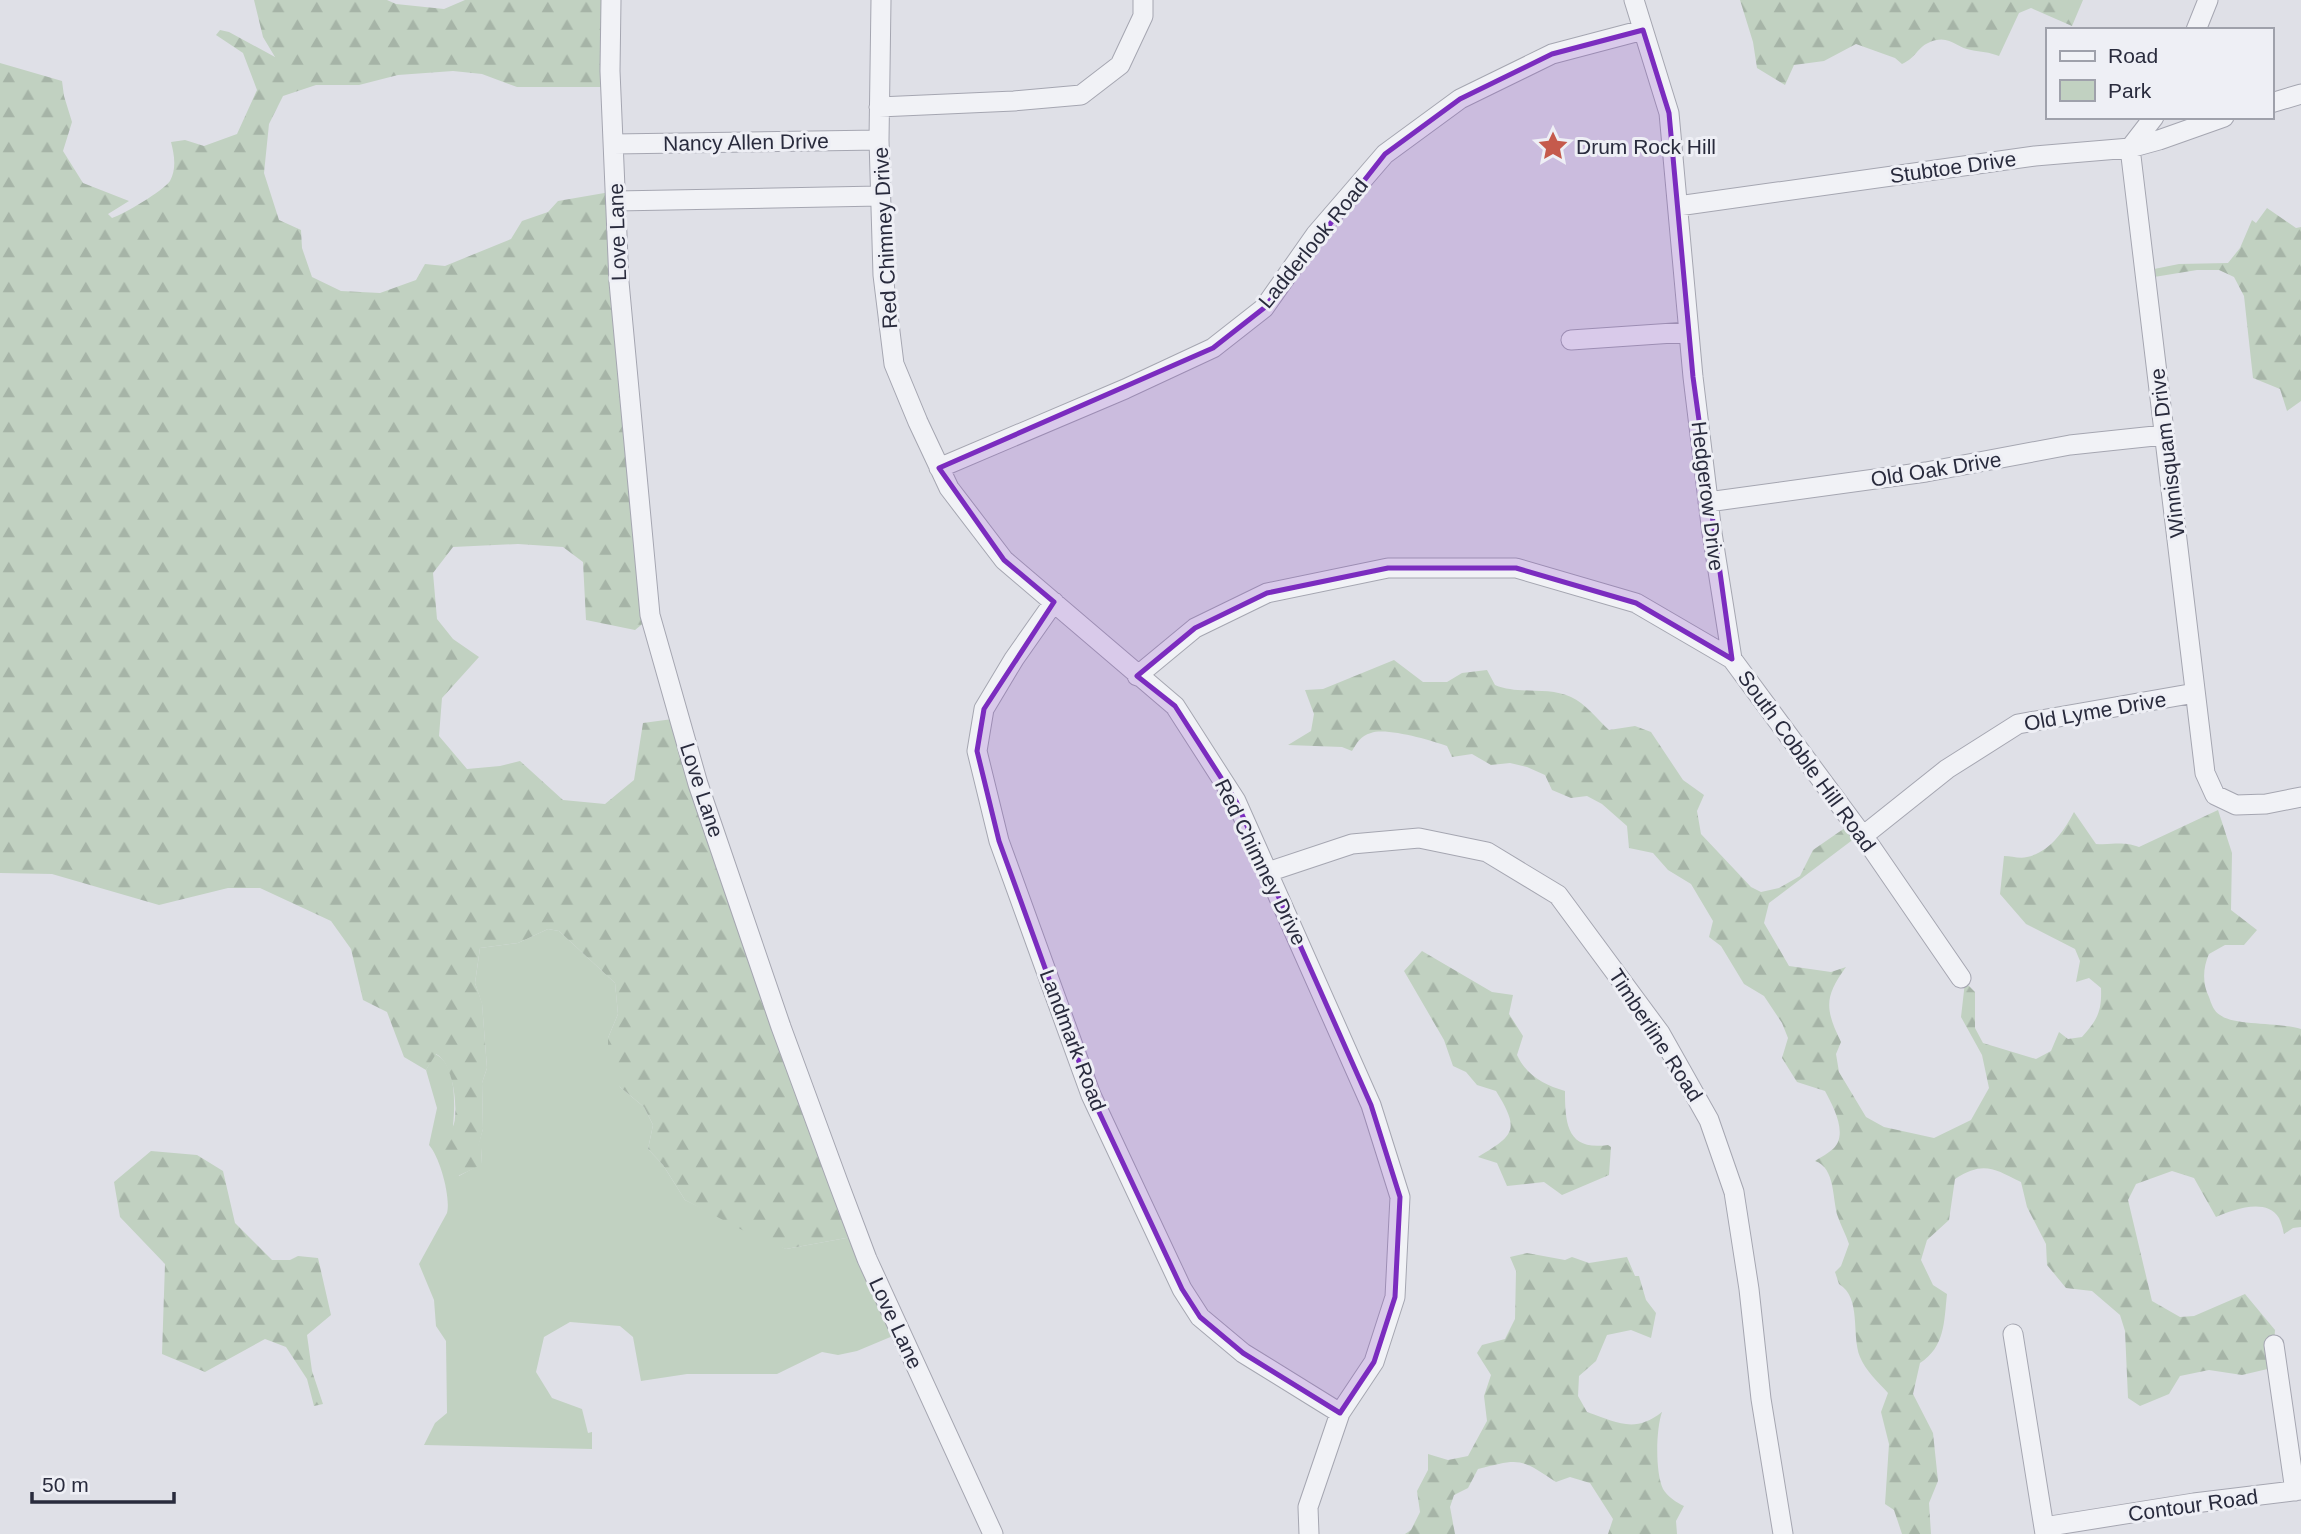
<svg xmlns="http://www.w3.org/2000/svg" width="2301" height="1534" font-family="Arial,sans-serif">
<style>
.green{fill:#c1d1c1}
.forest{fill:url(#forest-firs)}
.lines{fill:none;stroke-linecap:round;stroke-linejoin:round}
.minor-casing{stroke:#a5a6b1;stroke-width:21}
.minor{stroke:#f1f2f6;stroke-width:19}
.marked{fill:#7b2cbf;fill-opacity:0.2;stroke:#7b2cbf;stroke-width:5;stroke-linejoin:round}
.labels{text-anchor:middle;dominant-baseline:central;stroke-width:6;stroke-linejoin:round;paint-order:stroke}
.street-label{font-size:21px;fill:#292b3d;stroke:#eeeff5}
.poi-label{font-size:21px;fill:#292b3d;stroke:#eeeff5;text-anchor:start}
</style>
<defs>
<pattern id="forest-firs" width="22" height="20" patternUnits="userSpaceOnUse" patternTransform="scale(1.75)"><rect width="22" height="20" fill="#c1d1c1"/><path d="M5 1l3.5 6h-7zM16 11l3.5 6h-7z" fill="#a6b4a7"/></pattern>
</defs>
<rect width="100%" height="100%" fill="#dfe0e7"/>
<path class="green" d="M548,929L559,931L615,983L618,1014L608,1038L620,1087L644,1107L653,1125L648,1149L663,1165L685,1200L786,1249L857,1236L900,1333L857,1351L838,1355L822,1352L777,1374H687L641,1381L633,1337L620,1326L570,1322L544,1337L536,1372L552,1398L582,1409L588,1433L592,1432V1449L424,1445L435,1423L447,1413L446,1341L436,1326L434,1300L419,1264L447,1213C451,1198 440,1157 429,1145L437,1108L426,1070L435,1054C457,1063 455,1106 453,1126C452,1142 457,1160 459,1176L481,1164L482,1148L477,1149L483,1129L482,1083L487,1068L482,1004L475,983L480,948L518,943Z"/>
<path class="forest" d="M254,0H387L396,4L444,9L465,0H612L610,87H517L482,74L453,71L398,75L359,85H316L283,96L269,124L264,173L279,220L301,230L302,248L312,277L341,291L380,293L416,280L425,264L445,266L511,239L522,221L548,212L558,201L616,191L651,617L635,630L586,620L583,562L563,547L518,544L453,547L433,573L437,619L453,639L479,657L442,698L439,736L467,769L500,766L520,761L563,800L605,804L634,780L643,723L680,718L857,1236L786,1249L763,1241L685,1200L663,1165L648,1149L653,1125L644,1107L620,1087L608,1069V1038L618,1014L615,983L559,931L548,929L518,943L480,948L475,983L482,1003L487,1068L482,1083L483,1129L478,1148H482L481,1165L458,1176L449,1168L442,1143C448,1135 455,1127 455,1117C457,1100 452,1062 436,1054L426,1070L404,1057L387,1012L363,1000L351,949L331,921L260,888H228L159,905L52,874L0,873V63L62,81L64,96L72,122L63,151L83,183L129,201L108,214L112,218C124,214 163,191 170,181C177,168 174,154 171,142L185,140L204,146L237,134L257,90L243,53L216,35L220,30L229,32L275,57L263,37Z
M1740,0H2083L2072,26L2031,8L2019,13L1999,56C1989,52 1981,52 1971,50C1956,48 1949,33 1928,43C1917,48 1917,57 1902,64L1895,58L1856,44L1824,61L1794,65L1785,85L1757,68L1753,42Z
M2267,208L2296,228L2301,227V401L2287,411L2280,389L2253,378L2244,296L2234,277L2219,270H2197L2148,278L2149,270L2179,264L2228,263L2240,248L2252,220L2256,223Z
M1394,660L1423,682H1447L1462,673L1487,670L1495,685C1518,695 1547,686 1571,697C1585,703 1598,720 1609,730L1635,726L1651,732L1683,780L1704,795L1697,811L1701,834L1751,887L1761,892L1779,888L1800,876L1813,850L1852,823L1859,835L1769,903L1764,923L1789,966L1831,972L1846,967C1824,997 1825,1009 1841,1042L1836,1054L1839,1072L1866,1117L1884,1127L1934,1138L1971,1120L1989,1088L1982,1055L1961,1017L1965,982L1975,992V1028L1983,1043L2036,1059L2051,1051L2059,1032L2068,1039L2082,1037C2097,1020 2102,1012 2101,988L2089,978L2076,982L2080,961L2075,949L2026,924L2000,894L2004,856C2011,856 2020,859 2027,857C2050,852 2064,831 2074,812L2096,844C2115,845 2121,841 2139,847L2218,810L2232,853L2231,910L2257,930L2244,945H2225L2209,954C2203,967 2202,983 2209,997C2211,1003 2214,1012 2220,1015C2234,1026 2280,1022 2301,1029V1227L2293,1228L2284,1234C2283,1229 2281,1222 2279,1218C2266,1197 2233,1210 2216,1217L2194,1178L2172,1171L2136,1184L2128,1200L2152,1301L2180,1317L2194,1316L2245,1294L2275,1330L2274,1345L2276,1367L2242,1375L2209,1370L2180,1376L2169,1394L2140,1406L2128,1398L2125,1331L2120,1315L2092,1291L2066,1288L2047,1265L2046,1244L2027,1207L2021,1182C1993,1168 1983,1161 1955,1179L1949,1220L1927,1240L1921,1260L1933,1285L1947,1294C1944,1322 1945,1347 1920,1363L1913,1394L1933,1433L1938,1481L1929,1503L1931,1534H1902L1894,1510L1885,1504L1889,1444L1881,1412L1888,1393C1879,1383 1865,1370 1860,1357C1851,1335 1862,1298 1839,1284L1835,1272L1841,1266L1849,1244C1846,1235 1841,1226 1838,1217C1832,1200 1836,1168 1815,1161C1821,1157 1829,1153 1834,1148C1848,1133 1833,1106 1825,1091L1797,1082L1782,1058L1788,1038L1782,1023L1764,996L1744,984L1721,946L1709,937L1713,921L1691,884L1668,870L1653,853L1629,848L1627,826L1602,804L1587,796L1571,798L1552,790L1545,775L1527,767L1510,763L1491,765L1472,754L1452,757L1447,746C1431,740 1385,727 1371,733C1360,736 1357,743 1352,751L1342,747L1288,745L1311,731L1314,714L1305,690L1323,689Z
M1422,951L1492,992L1513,995L1509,1014L1523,1036L1517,1055C1526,1075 1544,1085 1565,1091C1565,1124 1567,1151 1608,1145L1611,1147L1609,1175L1562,1195L1544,1182L1507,1186L1497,1163L1478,1157C1515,1135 1520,1130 1496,1091L1477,1085L1466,1072L1453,1066L1444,1040L1404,971Z
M151,1151L197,1155L223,1171L235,1223L272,1260H290L298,1256L318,1258L331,1315L307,1335L312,1371L323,1404L314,1406L307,1379L286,1347L265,1339L205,1372L162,1354L165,1264L120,1217L114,1182Z
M1527,1253L1565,1260L1572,1257L1589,1263L1627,1257L1635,1276H1639L1646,1300L1656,1313L1651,1338L1631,1330L1607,1335L1596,1361L1579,1376L1578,1396L1587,1412C1617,1422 1634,1434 1662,1412C1656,1429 1655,1472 1663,1489C1667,1496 1677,1503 1684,1506L1676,1521L1677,1534H1608L1613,1519L1590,1483L1570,1477L1556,1482C1520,1458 1520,1458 1478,1469L1468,1488L1454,1495L1450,1507L1455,1534H1405L1411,1530L1420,1512L1417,1491L1428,1470V1454L1448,1460L1468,1456L1487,1421L1484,1396L1491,1375L1477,1353L1482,1345L1505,1339L1515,1319L1516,1271L1510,1257Z"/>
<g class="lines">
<g class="minor-casing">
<path id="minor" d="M611,0L610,71L619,282L650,615L698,784L781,1027L838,1182L867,1259L993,1534
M881,0L879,140L883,275L894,364L918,422L949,488L1004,560L1175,706L1236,801L1371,1105L1400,1197L1395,1297L1374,1362L1340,1413L1308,1507L1309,1534
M1634,0L1669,113L1693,377L1712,533L1732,659
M2196,30L2208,0
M2271,103L2301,94
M879,107L1014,101L1081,95L1120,65L1143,16V0
M2154,117L2130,148L2205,773L2215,795L2236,805L2266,804L2301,797
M614,144L879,140
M616,201L880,196
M1678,206L2035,156L2130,148L2159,140L2224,117
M1571,340L1688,332
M939,468L1125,389L1213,348L1264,308L1316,234L1385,154L1460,99L1552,54L1643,30
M1708,502L1926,472L2070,445L2164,435
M1054,602L1014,659L984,709L977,751L999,841L1091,1095L1182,1289L1200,1317L1243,1353L1340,1413
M1137,676L1195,628L1267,593L1388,568H1516L1636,603L1732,659L1871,847L1961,978
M1863,836L1947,769L2018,724L2195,693
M1268,872L1352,844L1419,838L1487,852L1558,895L1660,1033L1709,1120L1734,1192L1749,1289L1761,1399L1783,1534
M2013,1334L2045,1534
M2274,1345L2295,1491
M2044,1527L2194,1503L2301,1490"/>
</g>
<use href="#minor" class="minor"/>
</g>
<path class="marked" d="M1643,30L1669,113L1693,377L1732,659L1636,603L1516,568H1388L1267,593L1195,628L1137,676L1175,706L1236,801L1371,1105L1400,1197L1395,1297L1374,1362L1340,1413L1243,1353L1200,1317L1182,1289L1091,1095L999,841L977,751L984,709L1054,602L1004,560L939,468L1213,348L1264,308L1385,154L1460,99L1552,54Z"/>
<defs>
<g id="sight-bare" transform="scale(2.415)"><path d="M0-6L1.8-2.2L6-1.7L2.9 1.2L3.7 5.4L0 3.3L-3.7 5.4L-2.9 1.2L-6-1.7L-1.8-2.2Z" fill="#c55a4c" stroke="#eeeff5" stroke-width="2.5" paint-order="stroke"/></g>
</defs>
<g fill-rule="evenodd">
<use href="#sight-bare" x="1553" y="146"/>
</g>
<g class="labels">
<g class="street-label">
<text transform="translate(746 142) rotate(-1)">Nancy Allen Drive</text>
<text transform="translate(1953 167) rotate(-8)">Stubtoe Drive</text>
<text transform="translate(617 232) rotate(-92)">Love Lane</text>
<text transform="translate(885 238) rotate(-93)">Red Chimney Drive</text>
<text transform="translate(1313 243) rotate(-51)">Ladderlook Road</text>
<text transform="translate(2167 453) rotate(-97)">Winnisquam Drive</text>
<text transform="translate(1936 469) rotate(-9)">Old Oak Drive</text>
<text transform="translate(1708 496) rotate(83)">Hedgerow Drive</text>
<text transform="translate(2095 711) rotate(-10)">Old Lyme Drive</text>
<text transform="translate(1807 761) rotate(54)">South Cobble Hill Road</text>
<text transform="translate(702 790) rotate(72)">Love Lane</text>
<text transform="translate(1261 862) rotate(64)">Red Chimney Drive</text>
<text transform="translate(1656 1035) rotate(57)">Timberline Road</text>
<text transform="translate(1073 1040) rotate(69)">Landmark Road</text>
<text transform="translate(896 1323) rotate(65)">Love Lane</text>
<text transform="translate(2193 1505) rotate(-8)">Contour Road</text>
</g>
<g class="poi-label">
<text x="1576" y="146">Drum Rock Hill</text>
</g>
</g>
<rect x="2046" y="28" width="228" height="91" fill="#eeeff5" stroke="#9fa1ab" stroke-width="2"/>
<rect x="2060" y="51" width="35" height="10" fill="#f1f2f6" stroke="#9fa1ab" stroke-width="2"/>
<text x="2108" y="63" font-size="21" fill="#292b3d">Road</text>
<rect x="2060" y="80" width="35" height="21" fill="#c1d1c1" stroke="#9fa1ab" stroke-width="2"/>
<text x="2108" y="98" font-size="21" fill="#292b3d">Park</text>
<path d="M32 1492v10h142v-10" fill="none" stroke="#292b3d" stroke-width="3.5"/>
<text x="42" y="1492" font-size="21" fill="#292b3d" stroke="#eeeff5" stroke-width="5" paint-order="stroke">50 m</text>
</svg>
